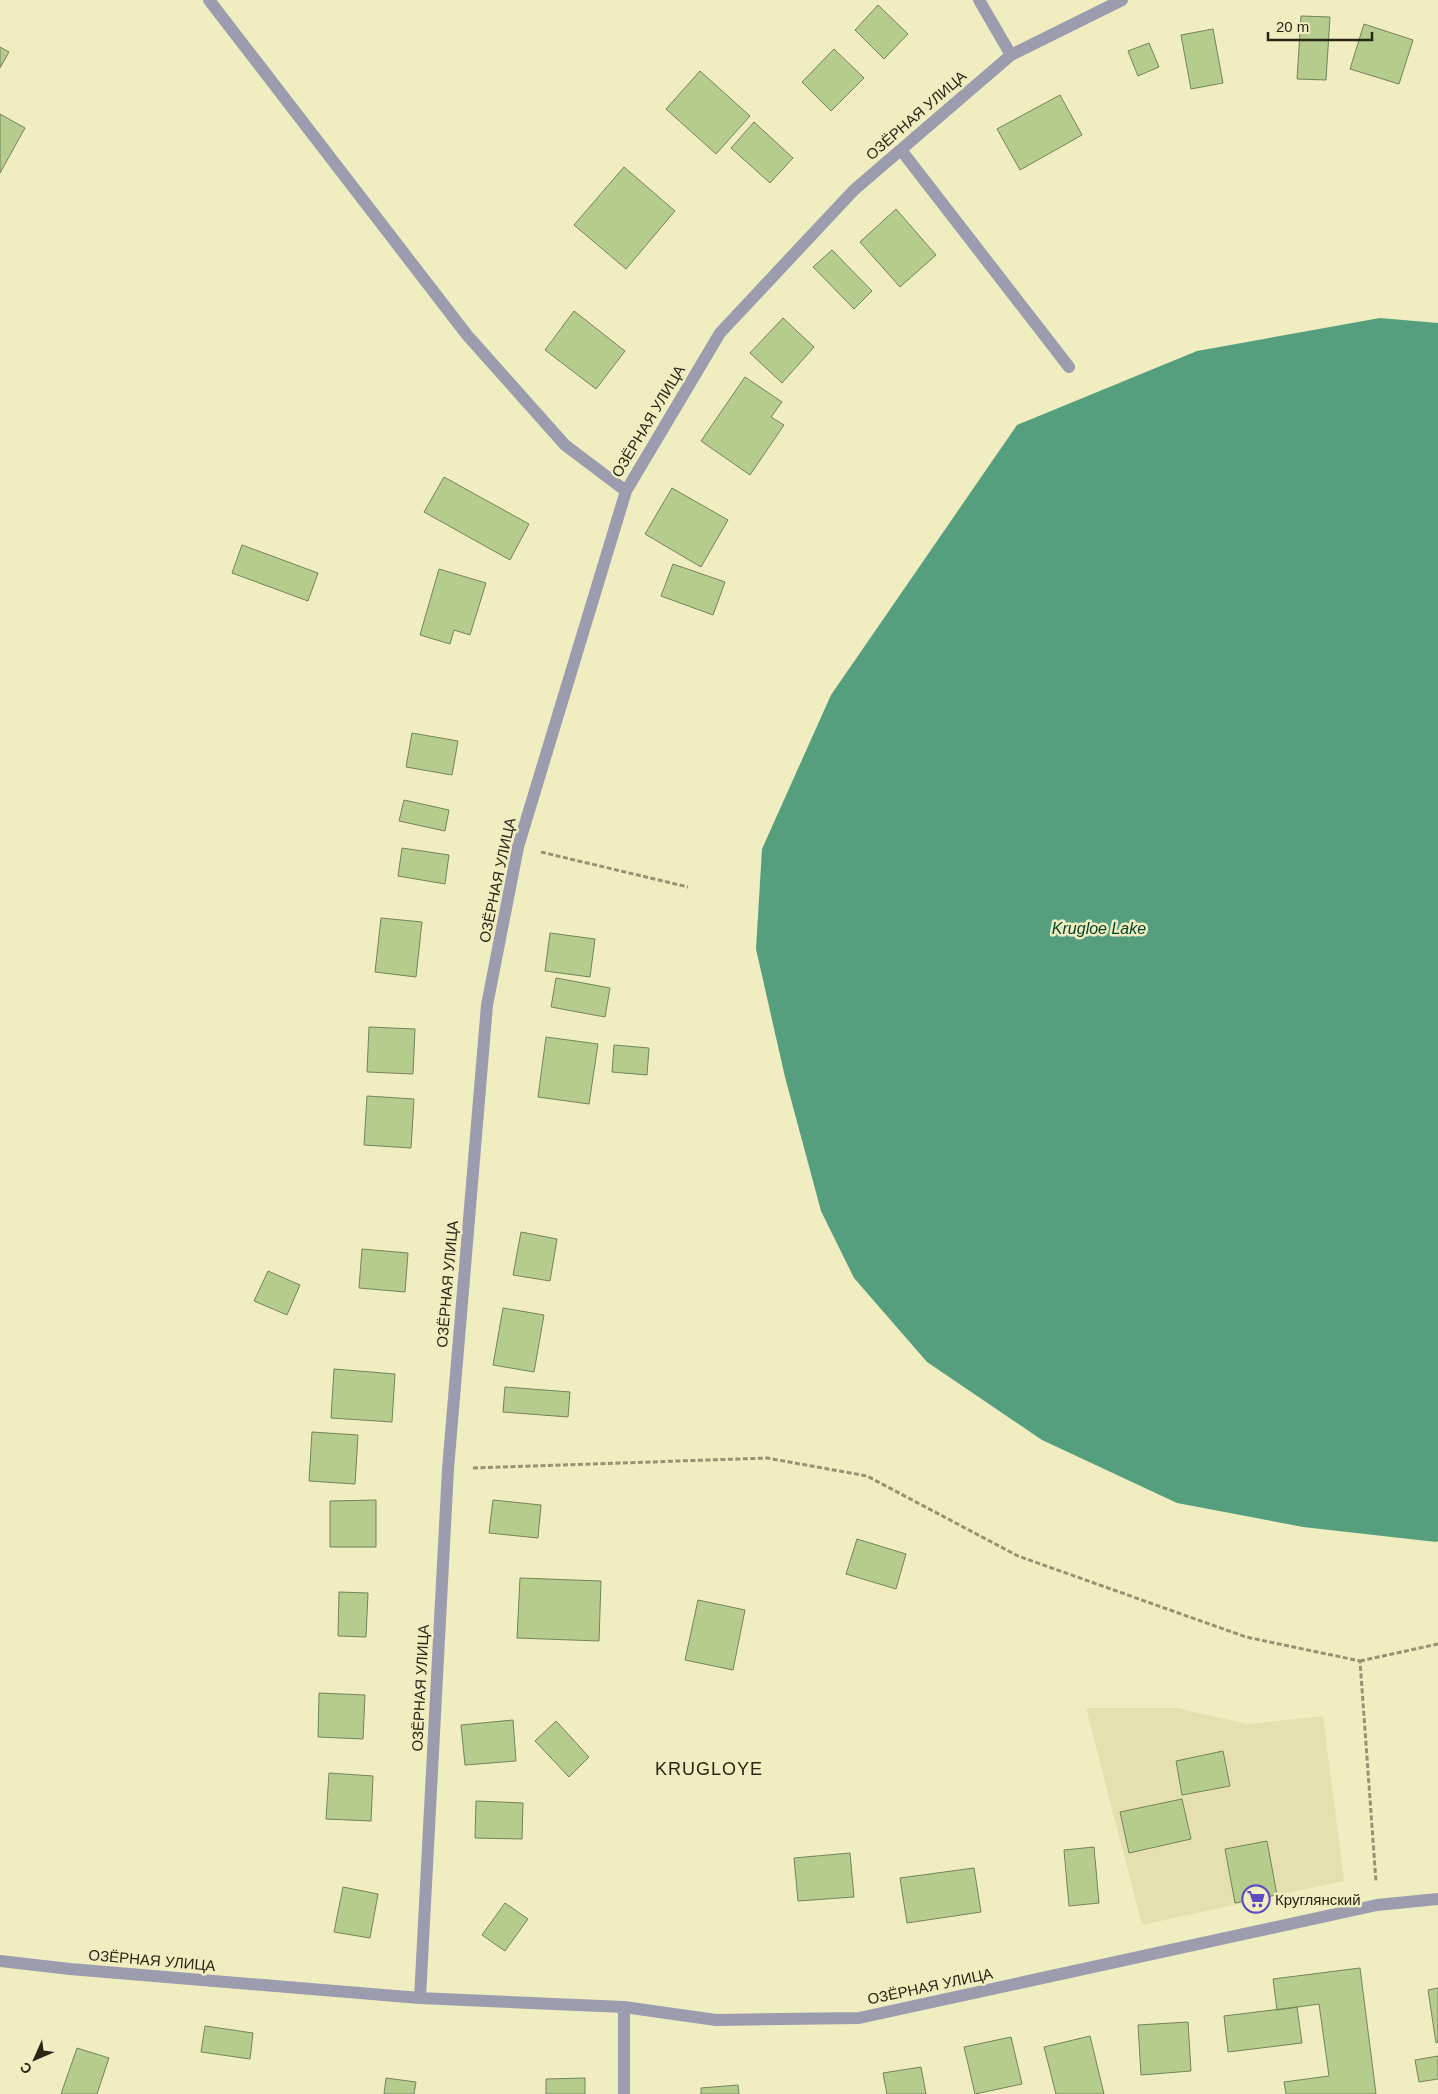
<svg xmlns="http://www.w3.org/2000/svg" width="1438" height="2094" font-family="Arial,sans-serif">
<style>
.built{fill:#e5e1ae}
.water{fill:#559f7f}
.building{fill:#b6cc8c;stroke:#75835d}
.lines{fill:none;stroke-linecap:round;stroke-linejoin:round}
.path{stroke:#959373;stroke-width:3;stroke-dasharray:5 2.5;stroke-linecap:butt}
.minor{stroke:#9b9cae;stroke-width:12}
.labels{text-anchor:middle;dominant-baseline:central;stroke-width:5;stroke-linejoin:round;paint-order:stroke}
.street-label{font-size:15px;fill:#282615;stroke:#f0edc0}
.poi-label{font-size:15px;fill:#282615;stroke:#f0edc0;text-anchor:start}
.water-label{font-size:16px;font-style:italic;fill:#02432e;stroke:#f0edc0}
.quarter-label{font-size:18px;letter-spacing:1px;fill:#282615;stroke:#f0edc0}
</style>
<rect width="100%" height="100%" fill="#f0edc0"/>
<path class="built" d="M1086,1708H1176L1248,1724L1323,1716L1344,1881L1142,1925Z"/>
<path class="water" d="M1380,318L1438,323V1541L1436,1542L1303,1527L1177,1503L1042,1440L927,1362L854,1278L821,1211L785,1077L756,949L762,849L831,695L1017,425L1197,351Z"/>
<path class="building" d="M878,5L908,34L884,59L855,30Z
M1301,16L1330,17L1326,80L1297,79Z
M1364,24L1413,40L1399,84L1350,69Z
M1213,29L1223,83L1191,89L1181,35Z
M1149,43L1159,67L1138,76L1128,51Z
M0,47L9,52L0,68Z
M834,49L864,78L831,111L802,82Z
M700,71L750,116L716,154L666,109Z
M1060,95L1082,135L1020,170L997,129Z
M0,114L25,128L0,173Z
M754,122L793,158L770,183L731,148Z
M624,167L675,211L626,269L574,225Z
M896,209L936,255L900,287L860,242Z
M832,250L872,291L854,309L813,267Z
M574,311L625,351L596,389L545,350Z
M783,318L814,347L782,383L750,353Z
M745,377L782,402L771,417L784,425L750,475L701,441Z
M444,477L529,524L510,560L424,512Z
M672,488L728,520L701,567L645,534Z
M242,545L318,573L308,601L232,573Z
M673,564L725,582L713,615L661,596Z
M439,569L486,583L470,635L454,630L450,644L420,635Z
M412,733L458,741L452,775L406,767Z
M404,800L449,810L445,831L399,821Z
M402,848L449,855L445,884L398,876Z
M381,918L422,922L416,977L375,972Z
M550,933L595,939L590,977L545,971Z
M556,978L610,988L605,1017L551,1007Z
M369,1027L415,1029L413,1074L367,1072Z
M546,1037L598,1044L589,1104L538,1097Z
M614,1045L649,1048L647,1075L612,1072Z
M367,1096L414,1099L411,1148L364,1145Z
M521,1232L557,1239L550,1281L513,1275Z
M362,1249L408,1253L405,1292L359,1288Z
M268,1271L300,1285L287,1315L254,1301Z
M503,1308L544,1315L534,1372L493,1365Z
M334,1369L395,1374L392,1422L331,1418Z
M505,1387L570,1392L568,1417L503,1412Z
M312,1432L358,1435L355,1484L309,1481Z
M376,1500V1547H330V1501Z
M493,1500L541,1505L538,1538L489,1533Z
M857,1539L906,1554L896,1589L846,1574Z
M520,1578L601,1581L599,1641L517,1638Z
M339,1592L368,1593L366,1637L338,1636Z
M698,1600L745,1610L733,1670L685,1660Z
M319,1693L365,1695L363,1739L318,1737Z
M513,1720L516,1761L465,1765L461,1725Z
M556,1721L589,1757L569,1777L535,1741Z
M1223,1751L1230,1786L1182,1795L1176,1761Z
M329,1773L373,1776L371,1821L326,1819Z
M1182,1799L1191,1839L1129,1853L1120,1812Z
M476,1801L523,1803L522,1839L475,1838Z
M1267,1841L1277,1895L1235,1903L1225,1849Z
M1094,1847L1099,1903L1069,1906L1064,1850Z
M850,1853L854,1897L798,1901L794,1858Z
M974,1868L981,1912L907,1923L900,1878Z
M343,1887L378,1894L370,1938L334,1932Z
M505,1903L528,1919L505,1951L482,1935Z
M1360,1968L1376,2094H1286L1284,2082L1329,2076L1319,2004L1277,2010L1273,1979Z
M1438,1988V2042L1436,2043L1428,1990Z
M1297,2007L1302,2043L1228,2052L1224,2016Z
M1188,2022L1191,2071L1141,2075L1138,2025Z
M205,2026L253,2033L250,2059L201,2052Z
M1090,2036L1104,2094H1056L1044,2047Z
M1011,2037L1022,2084L975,2094L964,2047Z
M77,2048L109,2058L97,2094H61Z
M1438,2056V2079L1419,2082L1415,2060Z
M921,2067L926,2094H887L883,2073Z
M386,2078L416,2082L414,2094H384Z
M585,2078V2094H546V2079Z
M738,2085L739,2094H701V2088Z"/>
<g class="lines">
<path class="path" d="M541,852L688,887
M473,1468L767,1458L867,1476L1018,1556L1246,1637L1360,1661L1376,1882
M1360,1661L1438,1644"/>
<path class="minor" d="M209,0L467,335L565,445L626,491
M979,0L1011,55
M1122,0L1011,55L854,190L720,333L626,491L518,847L487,1005L448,1469L420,1998L624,2007L716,2020L859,2018L1377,1905L1438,1899
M901,150L1069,367
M0,1961L70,1969L420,1998
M624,2094V2007"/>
</g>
<defs>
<g id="supermarket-ring" transform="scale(1.4375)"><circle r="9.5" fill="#f0edc0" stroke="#5d4dc5" stroke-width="1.5"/><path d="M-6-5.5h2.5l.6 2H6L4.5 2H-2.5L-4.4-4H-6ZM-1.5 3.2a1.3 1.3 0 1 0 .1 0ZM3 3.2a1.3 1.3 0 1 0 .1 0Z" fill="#5d4dc5"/></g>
</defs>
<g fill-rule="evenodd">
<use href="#supermarket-ring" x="1256" y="1899"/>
</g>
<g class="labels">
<g class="street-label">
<text transform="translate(916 115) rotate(-41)">ОЗЁРНАЯ УЛИЦА</text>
<text transform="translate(648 421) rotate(-59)">ОЗЁРНАЯ УЛИЦА</text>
<text transform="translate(497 880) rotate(-78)">ОЗЁРНАЯ УЛИЦА</text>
<text transform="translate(447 1284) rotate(-85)">ОЗЁРНАЯ УЛИЦА</text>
<text transform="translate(420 1688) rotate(-87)">ОЗЁРНАЯ УЛИЦА</text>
<text transform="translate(152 1960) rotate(5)">ОЗЁРНАЯ УЛИЦА</text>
<text transform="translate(930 1986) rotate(-12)">ОЗЁРНАЯ УЛИЦА</text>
</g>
<g class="poi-label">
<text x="1275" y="1899">Круглянский</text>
</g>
<g class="water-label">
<text x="1099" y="928">Krugloe Lake</text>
</g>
<g class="quarter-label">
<text x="709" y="1769">KRUGLOYE</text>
</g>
</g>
<g transform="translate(35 2059) rotate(225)" stroke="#f0edc0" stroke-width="4" paint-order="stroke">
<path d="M0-4L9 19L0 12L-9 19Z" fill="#282615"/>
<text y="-8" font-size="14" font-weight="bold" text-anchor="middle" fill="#282615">С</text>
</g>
<path d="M1268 32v8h104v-8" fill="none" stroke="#282615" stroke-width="2.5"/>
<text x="1276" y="32" font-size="15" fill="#282615" stroke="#f0edc0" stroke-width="4" paint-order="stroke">20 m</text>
</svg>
